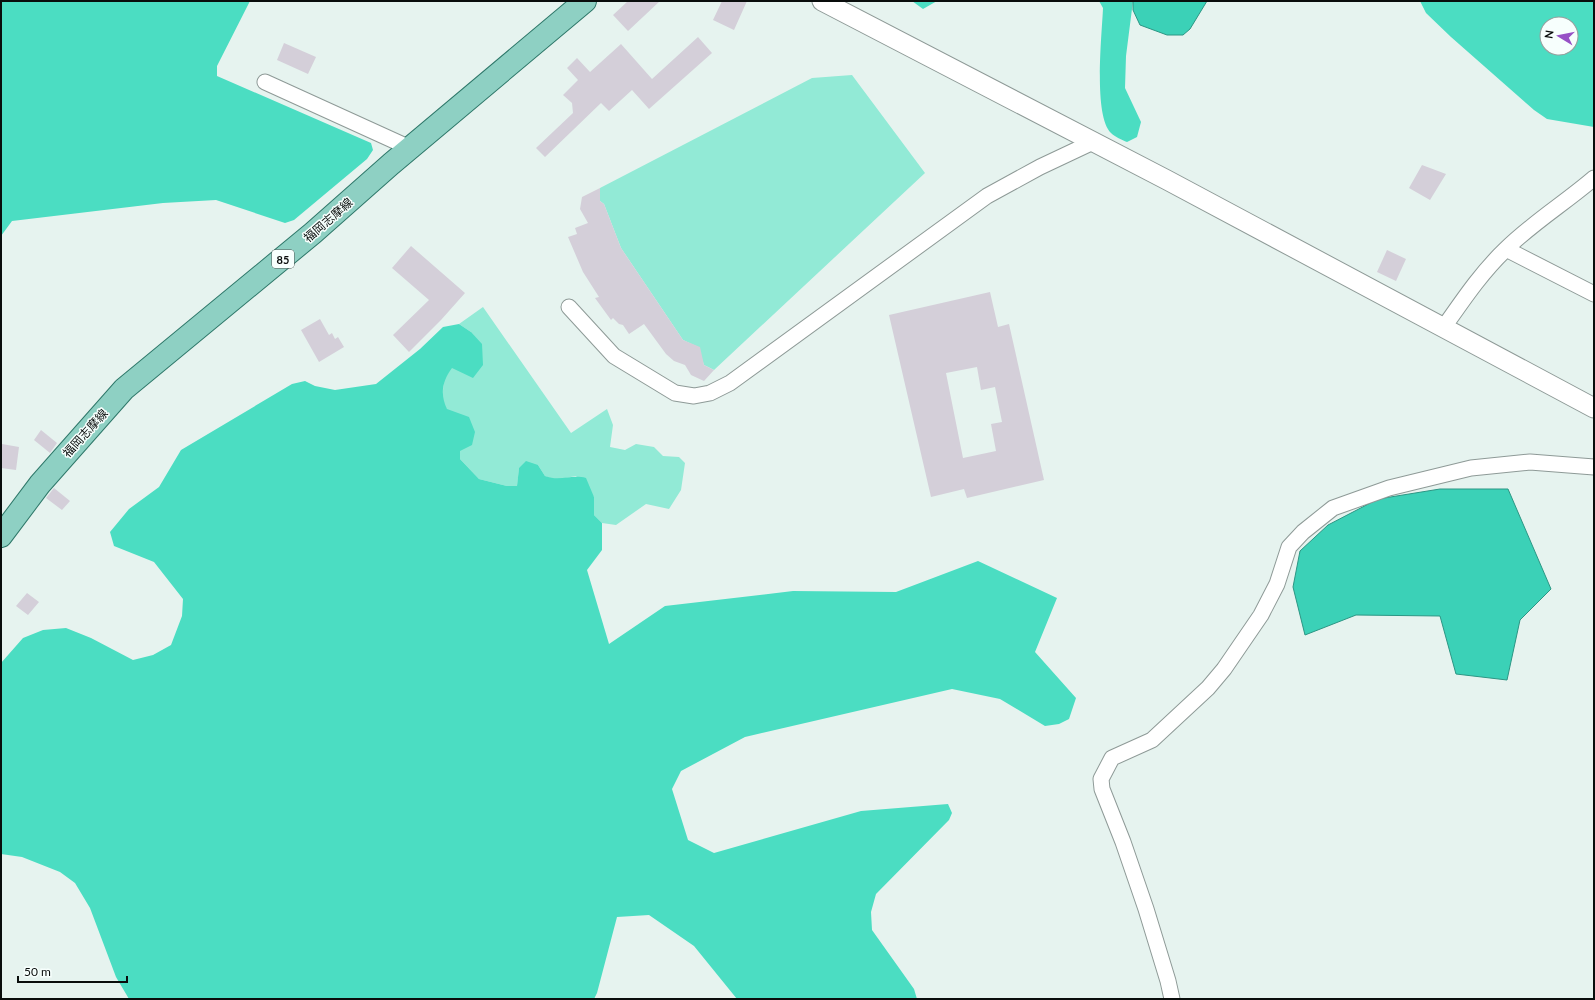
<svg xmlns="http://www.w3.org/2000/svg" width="1595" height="1000" font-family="Lato,'Noto Sans JP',sans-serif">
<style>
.green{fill:#92ead6}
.forest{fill:#4bddc2;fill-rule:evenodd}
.water{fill:#3bd1b7;stroke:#2c9684}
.building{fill:#d4cfd9;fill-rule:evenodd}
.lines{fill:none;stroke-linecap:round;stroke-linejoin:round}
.minor-casing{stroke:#8e9a97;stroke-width:17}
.tertiary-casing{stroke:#8e9a97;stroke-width:21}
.primary-casing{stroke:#2e7769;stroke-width:24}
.minor{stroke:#fff;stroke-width:15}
.tertiary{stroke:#fff;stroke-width:19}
.primary{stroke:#8ed0c3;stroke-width:22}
.labels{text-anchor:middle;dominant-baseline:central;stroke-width:3;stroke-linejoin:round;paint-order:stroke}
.shield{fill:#f7fffd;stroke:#505654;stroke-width:1}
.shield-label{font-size:11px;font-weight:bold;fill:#090d0c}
.street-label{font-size:12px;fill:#090d0c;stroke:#f7fffd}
</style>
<rect width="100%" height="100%" fill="#e6f3ef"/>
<path class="green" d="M852,75L925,173L714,370L704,365L698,347L683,340L621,248L604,204L600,201V188L812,78Z
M483,307L571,433L607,409L613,425L610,447L625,450L636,444L654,447L663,456L679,457L685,463L681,490L669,509L646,504L616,525L602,523L594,515V497L576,476L555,480L545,476L538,465L519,468L517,487L507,486L479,479L460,459V451L447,410L442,400L444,380L471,332L459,324Z"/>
<path class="forest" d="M1,1H250L217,66V76L371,143L373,150L367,159L294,220L285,223L216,200L163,203L12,221L1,236Z
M912,1H937L923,9Z
M1099,1H1133L1126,56L1125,88L1141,122L1137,137L1127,142C1122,140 1115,137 1111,133C1093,116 1102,34 1103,8Z
M1420,1H1594V127L1547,119L1534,110L1451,37L1426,13ZM1547,24H1571V48H1547Z
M459,324L471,332L482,344L483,365L473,378L452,368C442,381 440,395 447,409L469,417L475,432L472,445L460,451V459L479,479L507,486H517L519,468L526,461L538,465L545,476C560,482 571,474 586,478L594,497V515L602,523V550L587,570L609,644L665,606L793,591L896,592L978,561L1057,598L1035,652L1076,698L1069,719L1059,724L1045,726L1000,699L952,689L745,737L681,771L672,789L688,840L714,853L861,811L948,804L952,813L949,820L876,894L871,912L872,930L914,989L917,999H737L694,946L649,915L617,917L597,993L594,999H129L116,977L90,908L75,883L60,872L22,857L1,854V663L23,638L43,630L66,628L91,638L133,660L153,655L171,645L182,616L183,599L154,562L114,546L110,532L129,509L159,487L181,450L292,384L305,381L315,386L335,390L376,384L420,349L443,327Z"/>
<path class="water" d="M1133,1H1207L1190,29L1183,35H1167L1140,25L1133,10Z
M1440,489H1508L1551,589L1520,620L1507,680L1456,674L1440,616L1356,615L1305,635L1293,587L1300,551L1328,525L1378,499Z"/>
<path class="building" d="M628,1H660L628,31L613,15Z
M722,1H747L734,30L713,20Z
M698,37L712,53L649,109L632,90L609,111L601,103L545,157L536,148L573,113L572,103L563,95L578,80L567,68L577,58L590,72L621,44L652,79Z
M284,43L316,57L308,74L277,60Z
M1422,165L1446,174L1430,200L1409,188Z
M600,188V201L604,204L621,248L683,340L700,347L704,365L714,370L704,381L691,375L685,365L674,361L666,354L644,324L629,334L623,325L619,324L613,318L611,320L595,298L599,297L583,272L568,237L577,234L575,228L588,223L580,209L582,197Z
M411,246L465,293L441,320L409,352L393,335L429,300L392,268Z
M1387,250L1406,259L1396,281L1377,272Z
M990,292L998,327L1009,324L1044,480L967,498L964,489L931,497L889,315ZM977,367L981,390L995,387L1002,422L991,424L996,451L963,458L946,373Z
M320,319L329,335L332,333L335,339L338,337L344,347L319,362L301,330Z
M41,430L57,443L50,453L34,440Z
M2,444L19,447L16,470L1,468Z
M54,488L70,501L62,510L46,498Z
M27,593L39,602L28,615L16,606Z"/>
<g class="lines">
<g class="minor-casing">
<path id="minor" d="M265,82L410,148
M1506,249L1594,294
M569,307L614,356L675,393L694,396L710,393L730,383L987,196L1040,167L1093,142
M1444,327C1463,300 1481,273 1505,250C1532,223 1565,203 1594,178
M1172,999L1168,981L1146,909L1123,842L1102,789L1101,779L1112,758L1152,740L1208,688L1224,669L1261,615L1277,584L1289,547L1303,532L1333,508L1389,488L1471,468L1530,462L1594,467"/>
</g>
<g class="tertiary-casing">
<path id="tertiary" d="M822,1L1167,180L1594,408"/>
</g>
<g class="primary-casing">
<path id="primary" d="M1,536L40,484L124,389L313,233L391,164L585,1"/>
</g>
<use href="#minor" class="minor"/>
<use href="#tertiary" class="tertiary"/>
<use href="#primary" class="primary"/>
</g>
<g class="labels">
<rect class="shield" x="272" y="250" width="22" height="18" rx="3"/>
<g class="shield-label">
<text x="283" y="259">85</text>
</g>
<g class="street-label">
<text transform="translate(328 220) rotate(-41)">福岡志摩線</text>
<text transform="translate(85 433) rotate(-48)">福岡志摩線</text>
</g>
</g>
<rect width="1595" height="1000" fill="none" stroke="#090d0c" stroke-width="4"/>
<g transform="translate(1559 36) rotate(280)"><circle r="19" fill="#f7fffd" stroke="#989e9d"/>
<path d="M0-3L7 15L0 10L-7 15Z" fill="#9752c6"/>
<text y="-6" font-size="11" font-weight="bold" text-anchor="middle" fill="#090d0c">N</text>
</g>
<path d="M18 976v6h109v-6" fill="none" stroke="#090d0c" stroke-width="2"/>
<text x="24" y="976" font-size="12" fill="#090d0c" stroke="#f7fffd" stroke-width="3" paint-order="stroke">50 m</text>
</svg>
